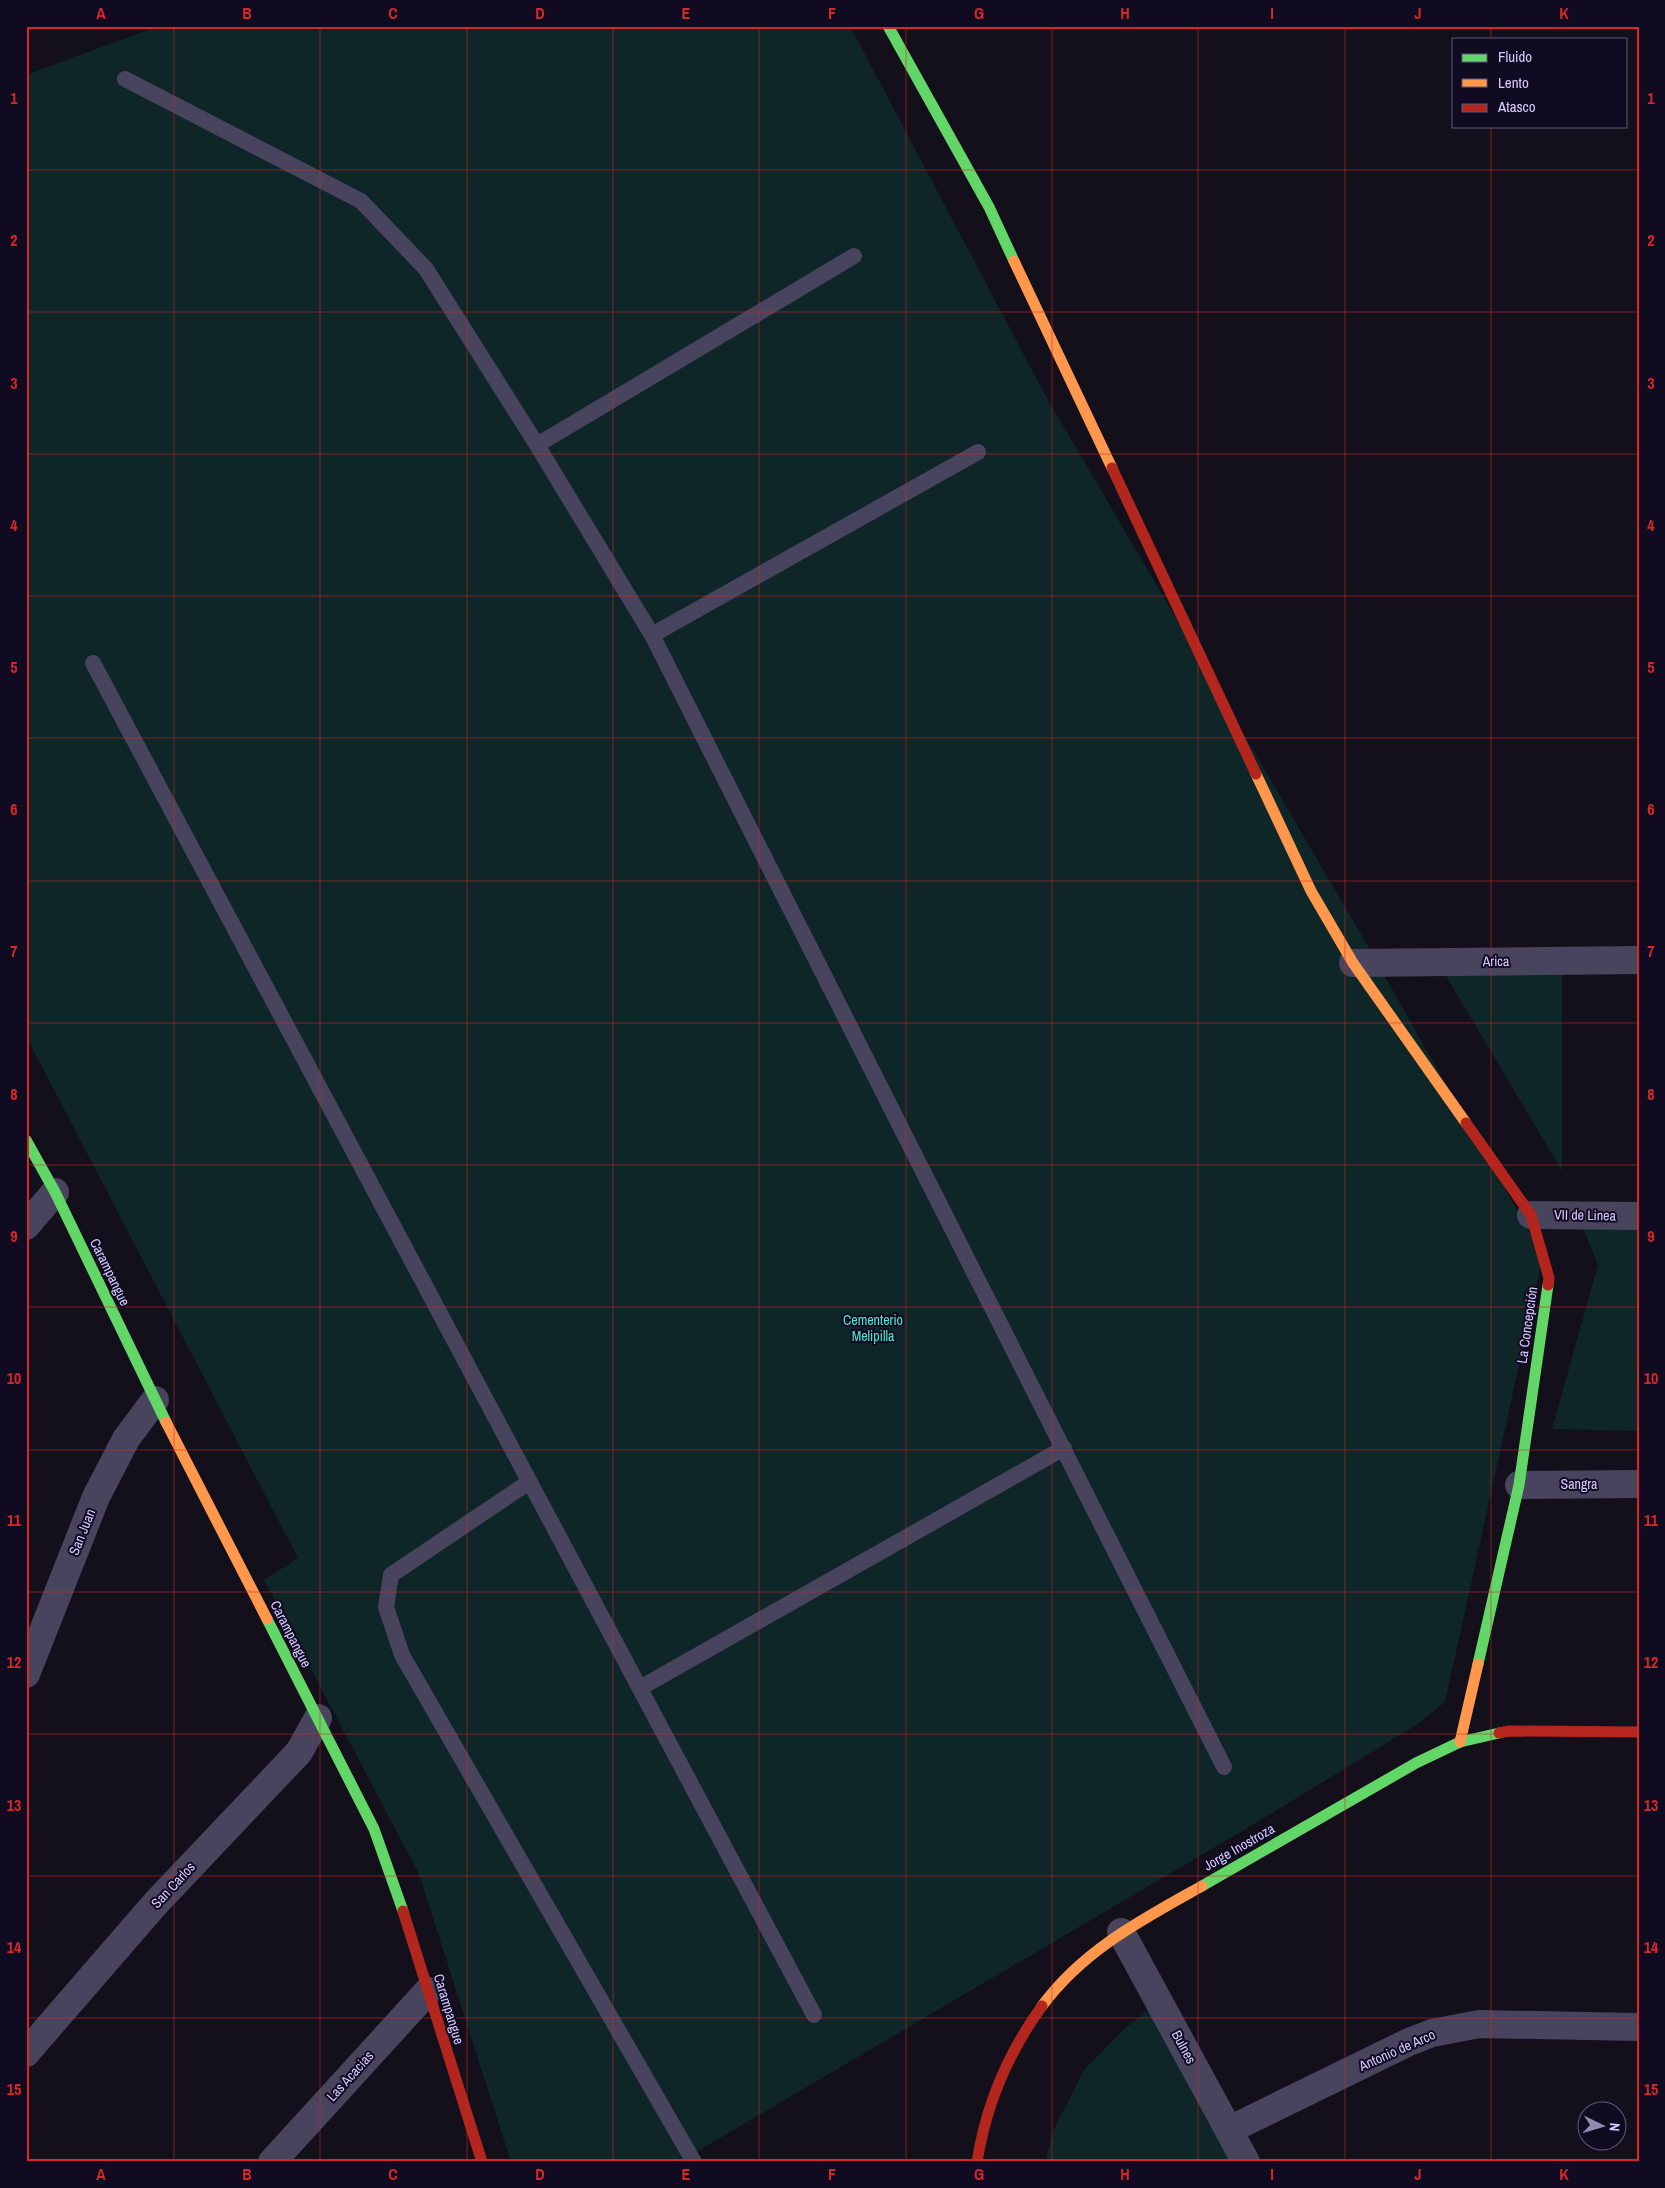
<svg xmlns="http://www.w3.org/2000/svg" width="1665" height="2188" font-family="'Archivo Narrow',sans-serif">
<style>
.green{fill:#0f2629}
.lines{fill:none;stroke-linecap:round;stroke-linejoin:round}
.lane{stroke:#48445d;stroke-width:16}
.street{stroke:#48445d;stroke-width:28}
.fast{stroke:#63d668;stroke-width:11}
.slow{stroke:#ff974d;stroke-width:11}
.jam{stroke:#b3261e;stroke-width:11}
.grid{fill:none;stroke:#d62828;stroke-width:1;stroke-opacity:0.55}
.labels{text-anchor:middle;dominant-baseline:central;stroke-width:4;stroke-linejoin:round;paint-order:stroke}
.street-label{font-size:14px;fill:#d6cbff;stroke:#110b21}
.park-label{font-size:14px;fill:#4ee8d2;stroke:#110b21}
.neatline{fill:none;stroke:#d62828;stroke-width:2}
.grid-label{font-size:16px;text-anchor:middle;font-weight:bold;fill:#d62828}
</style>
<rect width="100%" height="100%" fill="#13101c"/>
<path class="green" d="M159,26H850L1044,393L1362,936L1543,1256L1445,1702L1416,1725L1249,1827L679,2162H511L419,1874L264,1580L298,1558L26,1036V75Z
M1433,954H1562V1171Z
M1579,1218L1639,1220V1431L1552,1429L1598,1265Z
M1157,2003L1238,2162H1045L1054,2129L1084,2070L1123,2030Z"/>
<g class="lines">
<path class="lane" d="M125,79L361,201L426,269L537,445L652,635L1224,1767
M537,445L854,256
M652,635L978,452
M93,663L814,2015
M529,1482L391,1575L386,1607L402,1655L694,2162
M640,1688L1064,1448"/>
<path class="street" d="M1353,963L1639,960
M1531,1215L1639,1216
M26,1226L55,1192
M1519,1485L1639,1484
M26,1674L96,1497L126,1439L155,1400
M1121,1932L1246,2162
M26,2053L155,1904L299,1752L318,1718
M1229,2130L1409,2042L1432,2033L1479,2024L1639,2027
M272,2162L428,1991"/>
<path class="fast" d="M888,26L989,207L1014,261
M26,1140L55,1192L166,1422
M267,1619L374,1829L403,1911
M1478,1664L1519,1485L1548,1285
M1202,1886L1416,1763L1460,1742L1499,1733"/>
<path class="slow" d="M1014,261L1112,468
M1256,774L1311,891L1353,963L1466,1123
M166,1422L267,1619
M1460,1742L1478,1664
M1042,2006C1083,1950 1143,1919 1202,1886"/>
<path class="jam" d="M1112,468L1256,774
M1466,1123L1531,1215L1549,1278L1548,1285
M1499,1733L1509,1731L1639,1732
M403,1911L482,2162
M977,2162C986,2105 1008,2053 1042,2006"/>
</g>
<path class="grid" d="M174,26V2162M320,26V2162M467,26V2162M613,26V2162M759,26V2162M906,26V2162M1052,26V2162M1198,26V2162M1345,26V2162M1491,26V39M1491,126V2162M26,170H1639M26,312H1639M26,454H1639M26,596H1639M26,738H1639M26,881H1639M26,1023H1639M26,1165H1639M26,1307H1639M26,1450H1639M26,1592H1639M26,1734H1639M26,1876H1639M26,2018H1639"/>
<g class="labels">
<g class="street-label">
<text transform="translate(1496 961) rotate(-1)">Arica</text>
<text transform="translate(1585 1215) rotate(1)">VII de Linea</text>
<text transform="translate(110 1272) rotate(64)">Carampangue</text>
<text transform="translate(1527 1325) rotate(-82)">La Concepción</text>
<text x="1579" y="1484">Sangra</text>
<text transform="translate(82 1532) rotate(-68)">San Juan</text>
<text transform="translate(291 1634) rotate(63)">Carampangue</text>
<text transform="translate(1239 1847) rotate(-30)">Jorge Inostroza</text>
<text transform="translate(173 1885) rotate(-47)">San Carlos</text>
<text transform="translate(449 2009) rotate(73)">Carampangue</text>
<text transform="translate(1184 2047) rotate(62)">Bulnes</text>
<text transform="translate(1397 2050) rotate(-24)">Antonio de Arco</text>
<text transform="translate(350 2076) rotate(-48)">Las Acacias</text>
</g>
<g class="park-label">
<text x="873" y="1320">Cementerio<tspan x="873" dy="16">Melipilla</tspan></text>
</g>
</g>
<rect width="1665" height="2188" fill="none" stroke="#110b21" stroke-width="55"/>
<rect x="1452" y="38" width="175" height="90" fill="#110b21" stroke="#60587a"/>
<rect x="1462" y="54" width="25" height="8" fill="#63d668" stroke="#60587a"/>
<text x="1498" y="62" font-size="15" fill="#d6cbff">Fluido</text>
<rect x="1462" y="79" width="25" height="8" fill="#ff974d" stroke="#60587a"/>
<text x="1498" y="88" font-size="15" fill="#d6cbff">Lento</text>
<rect x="1462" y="104" width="25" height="8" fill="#b3261e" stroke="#60587a"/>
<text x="1498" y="112" font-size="15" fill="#d6cbff">Atasco</text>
<g transform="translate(1602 2126) rotate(95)"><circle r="24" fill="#110b21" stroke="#60587a"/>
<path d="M0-4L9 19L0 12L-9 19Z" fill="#928ab0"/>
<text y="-8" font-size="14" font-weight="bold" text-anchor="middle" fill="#d6cbff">N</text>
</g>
<rect x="28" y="28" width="1610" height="2132" class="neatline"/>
<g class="grid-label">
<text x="101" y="19">A</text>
<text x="247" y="19">B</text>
<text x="393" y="19">C</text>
<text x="540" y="19">D</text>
<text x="686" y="19">E</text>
<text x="832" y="19">F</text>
<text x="979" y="19">G</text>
<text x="1125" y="19">H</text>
<text x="1272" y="19">I</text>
<text x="1418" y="19">J</text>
<text x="1564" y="19">K</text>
<text x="14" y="104">1</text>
<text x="1651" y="104">1</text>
<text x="14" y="246">2</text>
<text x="1651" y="246">2</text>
<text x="14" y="389">3</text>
<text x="1651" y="389">3</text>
<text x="14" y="531">4</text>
<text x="1651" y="531">4</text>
<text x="14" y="673">5</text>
<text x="1651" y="673">5</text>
<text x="14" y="815">6</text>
<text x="1651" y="815">6</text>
<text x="14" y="957">7</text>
<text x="1651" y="957">7</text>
<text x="14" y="1100">8</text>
<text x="1651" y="1100">8</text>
<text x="14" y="1242">9</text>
<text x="1651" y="1242">9</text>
<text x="14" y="1384">10</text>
<text x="1651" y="1384">10</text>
<text x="14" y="1526">11</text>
<text x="1651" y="1526">11</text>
<text x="14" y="1668">12</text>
<text x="1651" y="1668">12</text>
<text x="14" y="1811">13</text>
<text x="1651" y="1811">13</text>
<text x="14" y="1953">14</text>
<text x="1651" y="1953">14</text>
<text x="14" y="2095">15</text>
<text x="1651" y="2095">15</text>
<text x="101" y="2180">A</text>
<text x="247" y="2180">B</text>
<text x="393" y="2180">C</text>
<text x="540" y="2180">D</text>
<text x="686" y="2180">E</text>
<text x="832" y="2180">F</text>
<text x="979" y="2180">G</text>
<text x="1125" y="2180">H</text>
<text x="1272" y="2180">I</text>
<text x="1418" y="2180">J</text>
<text x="1564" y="2180">K</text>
</g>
</svg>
